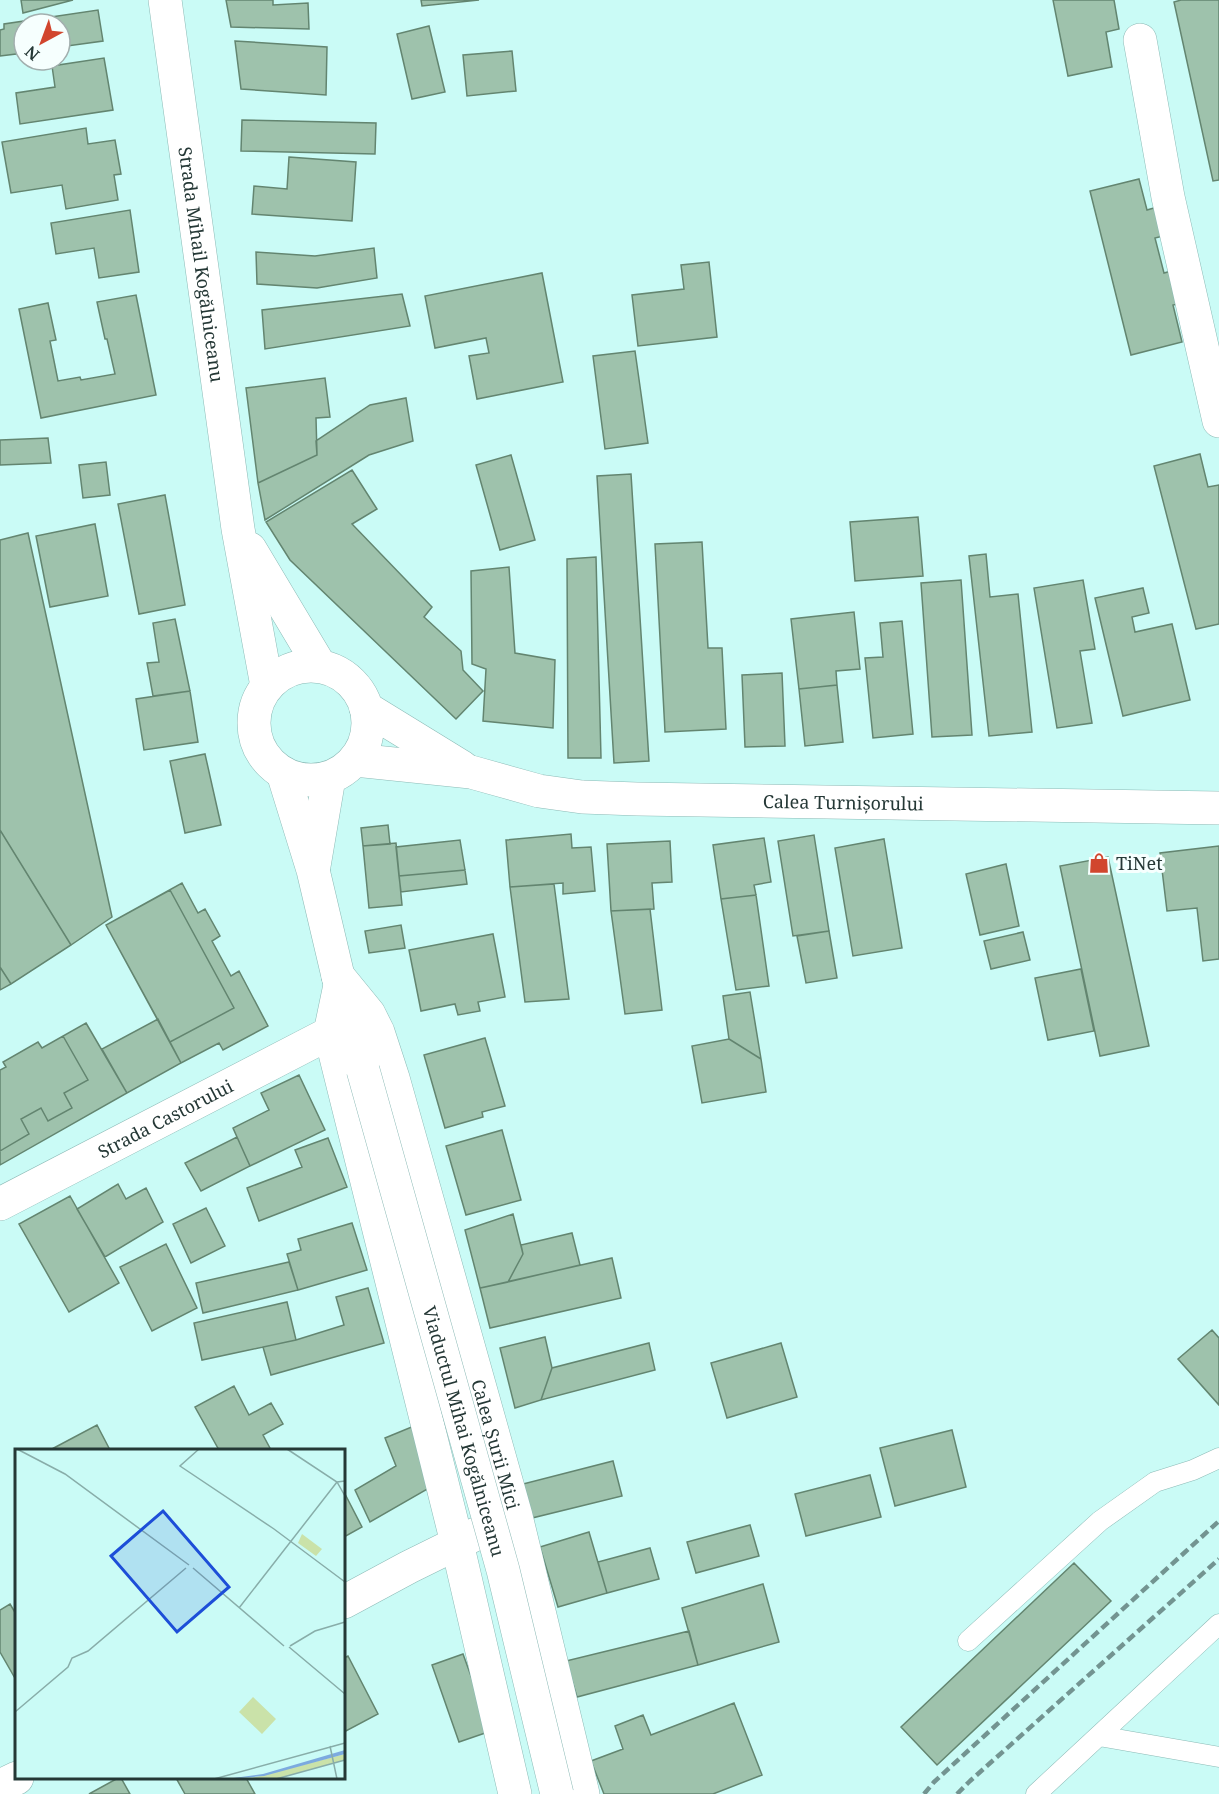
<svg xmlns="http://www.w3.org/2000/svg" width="1219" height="1794" font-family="'Noto Serif',serif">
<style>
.building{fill:#9ec2ac;stroke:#638570;stroke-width:1.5}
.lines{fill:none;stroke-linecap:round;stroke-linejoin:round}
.lane-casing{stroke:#8cbab6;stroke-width:21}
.street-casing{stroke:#8cbab6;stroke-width:34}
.secondary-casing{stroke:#8cbab6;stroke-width:34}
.lane{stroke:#fff;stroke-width:20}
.street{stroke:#fff;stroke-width:33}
.secondary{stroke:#fff;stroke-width:33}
.rail{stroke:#739491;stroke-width:4.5;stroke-dasharray:9 4.5;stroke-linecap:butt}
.secondary-bridge-casing{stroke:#8cbab6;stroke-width:34;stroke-linecap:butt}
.secondary-bridge{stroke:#fff;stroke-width:33}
.labels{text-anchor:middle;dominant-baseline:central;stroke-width:6;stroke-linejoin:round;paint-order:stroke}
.street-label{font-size:18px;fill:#253836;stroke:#f6fffe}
.poi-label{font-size:18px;fill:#253836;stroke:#f6fffe;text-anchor:start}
.inset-road{fill:none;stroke:#88ada9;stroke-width:1.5}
.view{fill:#1d4ed8;fill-opacity:0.15;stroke:#1d4ed8;stroke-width:3}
.inset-edge{fill:none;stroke:#253836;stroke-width:3}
</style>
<rect width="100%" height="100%" fill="#cafbf6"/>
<path class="building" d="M21,0H73L23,13Z
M226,0H273V5L308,3L309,29L231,27Z
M421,0H479L422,6Z
M1053,0H1114L1119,29L1106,32L1112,67L1068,76Z
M1181,0H1219V180L1213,181L1174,2Z
M98,10L103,41L60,47V24H24V53L0,56V30L4,29V24Z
M429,26L445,92L412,99L397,34Z
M235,41L327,47L326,95L241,89Z
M512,51L516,91L467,96L463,55Z
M104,58L113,110L20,124L16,93L55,87L52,66Z
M242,120L376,123L375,154L241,151Z
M86,128L88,144L115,140L121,174L114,175L118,200L66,209L62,185L11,193L2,142Z
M289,157L356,162L352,221L252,214L254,186L287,189Z
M1139,179L1147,210L1164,205L1171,234L1155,238L1164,273L1175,270L1183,303L1173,305L1182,342L1131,355L1090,191Z
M130,210L139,272L99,278L94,248L56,254L51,223Z
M374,248L377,278L317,288L257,284L256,252L315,256Z
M709,262L717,337L638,346L632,295L684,289L681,265Z
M542,273L563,382L477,399L469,356L489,353L486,338L435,348L425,296Z
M402,294L410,326L265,349L262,310Z
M136,295L156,395L41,418L19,309L48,303L56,340L50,341L58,381L80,377L81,380L115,374L107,339H105L97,302Z
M635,351L648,443L605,449L593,356Z
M325,378L330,417L316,418L317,455L258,483L246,388Z
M406,398L413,441L369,455L265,520L258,483L317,455L316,441L370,405Z
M48,438L51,463L0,465V440Z
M1200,454L1208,487L1219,485V624L1196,629L1154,466Z
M511,455L535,540L500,550L476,465Z
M106,462L110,495L83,498L79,465Z
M352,470L377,509L352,524L432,607L424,617L461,651L463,670L483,691L456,719L290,560L266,522Z
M631,474L649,761L614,763L597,476Z
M165,495L185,605L139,614L118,504Z
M918,517L923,576L855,581L850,522Z
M95,524L108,596L50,607L36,536Z
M28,533L112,917L71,945L0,830V540Z
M702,542L708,648H722L726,729L665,732L655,544Z
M986,554L990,597L1018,594L1032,732L989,736L969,556Z
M596,557L601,758H568L567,559Z
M509,567L515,653L555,660L553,728L483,721L486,669L472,664L471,571Z
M961,580L972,735L932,737L921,583Z
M1083,580L1095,649L1080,651L1092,723L1057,728L1034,588Z
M1143,588L1149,613L1132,617L1135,632L1172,624L1190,700L1123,716L1095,598Z
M854,612L860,669L836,671L837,685L799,689L791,619Z
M175,619L190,691L153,696L147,663L159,662L153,623Z
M902,621L913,734L873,738L865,658L883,657L880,623Z
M782,673L785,746L745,747L742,675Z
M837,685L843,742L805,746L799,689Z
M190,691L198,742L144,750L136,699Z
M205,754L221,825L185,833L170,761Z
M388,825L390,844L363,846L361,828Z
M0,830L71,945L11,984L0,967Z
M571,834L572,848L591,847L595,891L563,894V883L510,887L506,840Z
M814,835L829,931L793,936L778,841Z
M764,838L771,882L754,885L756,895L721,899L713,845Z
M884,839L902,948L853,956L835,848Z
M460,840L465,870L399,876L396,847Z
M670,841L672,882L652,883L654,909L611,911L607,844Z
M396,843L402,905L369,908L363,846Z
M1219,846V959L1203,961L1197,908L1167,911L1160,853Z
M1108,857L1149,1046L1100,1056L1060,866Z
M1006,864L1019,926L980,935L966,874Z
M465,870L467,884L401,892L399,876Z
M182,883L198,913L205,909L220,936L212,941L231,976L239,971L268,1026L223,1050L219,1043L181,1063L106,925Z
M554,884L569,999L525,1002L510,887Z
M170,890L234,1008L170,1042L106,925Z
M756,895L769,986L736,990L721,899Z
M650,909L662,1010L625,1014L611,911Z
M401,925L405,948L369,953L365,931Z
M829,931L837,978L806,983L797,936Z
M1023,932L1030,960L991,969L984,941Z
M493,934L505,997L478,1002L480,1011L458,1015L455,1004L421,1011L409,950Z
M0,967L11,984L0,990Z
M1081,969L1094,1031L1048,1040L1035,978Z
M750,992L761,1059L729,1039L723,996Z
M158,1019L181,1063L127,1093L102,1049Z
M86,1023L127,1093L0,1165V1070L6,1067L3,1062L38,1042L42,1048Z
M63,1036L88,1080L64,1093L72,1108L48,1121L41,1108L21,1119L29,1134L0,1151V1070L6,1067L3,1062L38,1042L42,1048Z
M485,1038L505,1106L482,1112L483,1117L445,1128L424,1055Z
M729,1039L761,1059L766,1092L702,1103L692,1046Z
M299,1075L325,1130L250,1166L233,1128L269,1110L261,1093Z
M502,1130L521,1200L466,1215L446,1146Z
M237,1137L250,1166L201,1191L185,1163Z
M328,1138L347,1187L259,1221L247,1188L302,1167L295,1150Z
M118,1184L126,1199L146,1188L163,1222L105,1257L77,1209Z
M70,1196L119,1283L69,1312L19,1224Z
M206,1208L225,1246L191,1263L173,1224Z
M513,1214L523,1254L508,1282L480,1288L465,1230Z
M352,1223L367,1270L298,1290L287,1254L301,1250L298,1239Z
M572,1233L580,1265L508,1282L523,1254L521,1245Z
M166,1244L197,1308L152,1331L120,1267Z
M612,1258L621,1298L490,1328L480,1288Z
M289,1262L298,1290L203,1313L196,1283Z
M368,1288L384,1343L271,1375L263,1347L296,1340L344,1325L336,1297Z
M287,1302L296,1340L202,1360L194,1323Z
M1212,1330L1219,1338V1405L1178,1359Z
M545,1337L552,1368L541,1400L515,1408L500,1348Z
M649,1343L655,1370L541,1400L552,1368Z
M781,1343L797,1397L727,1418L711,1363Z
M234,1386L249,1415L271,1403L283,1424L263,1435L271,1450H219L195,1407Z
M97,1425L110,1450H50Z
M414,1426L431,1487L370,1522L355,1490L396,1466L385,1438Z
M952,1430L966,1487L895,1506L880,1448Z
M613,1461L622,1496L532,1518L523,1484Z
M870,1475L881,1517L806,1536L795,1494Z
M344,1492L362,1527L344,1537Z
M750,1525L759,1556L696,1573L687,1542Z
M589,1532L607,1593L558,1607L540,1547Z
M650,1548L659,1579L607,1593L598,1562Z
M1074,1563L1111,1601L937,1765L901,1727Z
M763,1584L779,1642L698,1665L682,1608Z
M10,1604L16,1614V1680L0,1652V1610Z
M689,1631L698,1665L577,1697L566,1661Z
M463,1654L491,1731L459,1742L432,1665Z
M348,1656L378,1714L344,1732V1658Z
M734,1703L762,1775L713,1794H604L591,1761L623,1749L615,1726L643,1715L651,1735Z
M118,1778H121L130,1794H89Z
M176,1778H246L255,1794H185Z"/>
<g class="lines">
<g class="lane-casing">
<path id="lane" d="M968,1641L1100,1521L1155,1482L1193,1470L1219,1458
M1099,1736L1219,1757
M1036,1794L1219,1624"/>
</g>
<g class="street-casing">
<g id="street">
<path d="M1140,40L1168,197L1219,421"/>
<path id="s1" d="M338,976L369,1014L378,1032L393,1078L516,1516L583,1794"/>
<path d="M340,985L330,1033L457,1543L515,1794"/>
<path id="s2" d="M0,1204L330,1033"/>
<path d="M344,1602L409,1567L476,1534"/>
<path d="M0,1786L17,1778"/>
</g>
</g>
<g class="secondary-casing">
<g id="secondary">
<path id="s3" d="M165,0L238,529L267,686"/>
<path d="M250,549L320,666"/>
<circle cx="311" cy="723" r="57"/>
<path d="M366,708L462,767"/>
<path id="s4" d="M355,760L471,772L539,791L582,797L637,799L1219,808"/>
<path d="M283,773L313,870L338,976L363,1070"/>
<path d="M314,866L329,778"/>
</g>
</g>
<use href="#lane" class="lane"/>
<use href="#street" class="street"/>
<use href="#secondary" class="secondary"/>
<path class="rail" d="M924,1794L934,1782L1219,1521
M957,1794L970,1781L1219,1559"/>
<g class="secondary-bridge-casing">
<g id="secondary-bridge">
<path id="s5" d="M363,1070L503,1570L557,1794"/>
</g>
</g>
<use href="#secondary-bridge" class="secondary-bridge"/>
</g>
<defs>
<g id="shop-bare" transform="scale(1.62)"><path d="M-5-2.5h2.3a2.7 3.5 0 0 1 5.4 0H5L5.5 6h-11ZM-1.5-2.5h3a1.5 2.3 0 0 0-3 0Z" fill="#d1462e" stroke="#f6fffe" stroke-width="2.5" paint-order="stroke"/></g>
</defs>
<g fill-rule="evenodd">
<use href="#shop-bare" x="1099" y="863"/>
</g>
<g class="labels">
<g class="street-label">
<text stroke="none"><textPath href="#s3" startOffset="267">Strada Mihail Kogălniceanu</textPath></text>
<text stroke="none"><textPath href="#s4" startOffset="492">Calea Turnișorului</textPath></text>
<text stroke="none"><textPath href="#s2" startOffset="186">Strada Castorului</textPath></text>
<text stroke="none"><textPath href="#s5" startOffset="375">Viaductul Mihai Kogălniceanu</textPath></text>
<text stroke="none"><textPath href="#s1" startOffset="498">Calea Șurii Mici</textPath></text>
</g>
<g class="poi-label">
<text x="1116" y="863">TiNet</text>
</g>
</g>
<g transform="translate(15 1449)">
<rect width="330" height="330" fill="#cafbf6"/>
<path d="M287,85L307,100L301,107L283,94ZM238,248L261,270L247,285L224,263ZM330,305V311L264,329L233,330Z" fill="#cae2a9"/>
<path d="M330,301V305L249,327L211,330L248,325Z" fill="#7caadf"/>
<path class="inset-road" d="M2,0L50,25L174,116M184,0L165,17L259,80L330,133M272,0L322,33L330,47M178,119L269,197M224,159L322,33L330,32M275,197L300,182L330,173M274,198L330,245M0,263L53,218L57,209L73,202L171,119M315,297L322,330M199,330L330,294M261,330L330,311"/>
<path class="view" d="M148,62L214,138L162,183L96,107Z"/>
<rect width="330" height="330" class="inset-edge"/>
</g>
<g transform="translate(42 42) rotate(221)"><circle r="28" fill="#f6fffe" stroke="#a2afae" stroke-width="1.5"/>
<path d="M0-4.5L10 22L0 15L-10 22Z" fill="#d1462e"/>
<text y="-9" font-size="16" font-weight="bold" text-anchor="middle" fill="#253836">N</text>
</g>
</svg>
